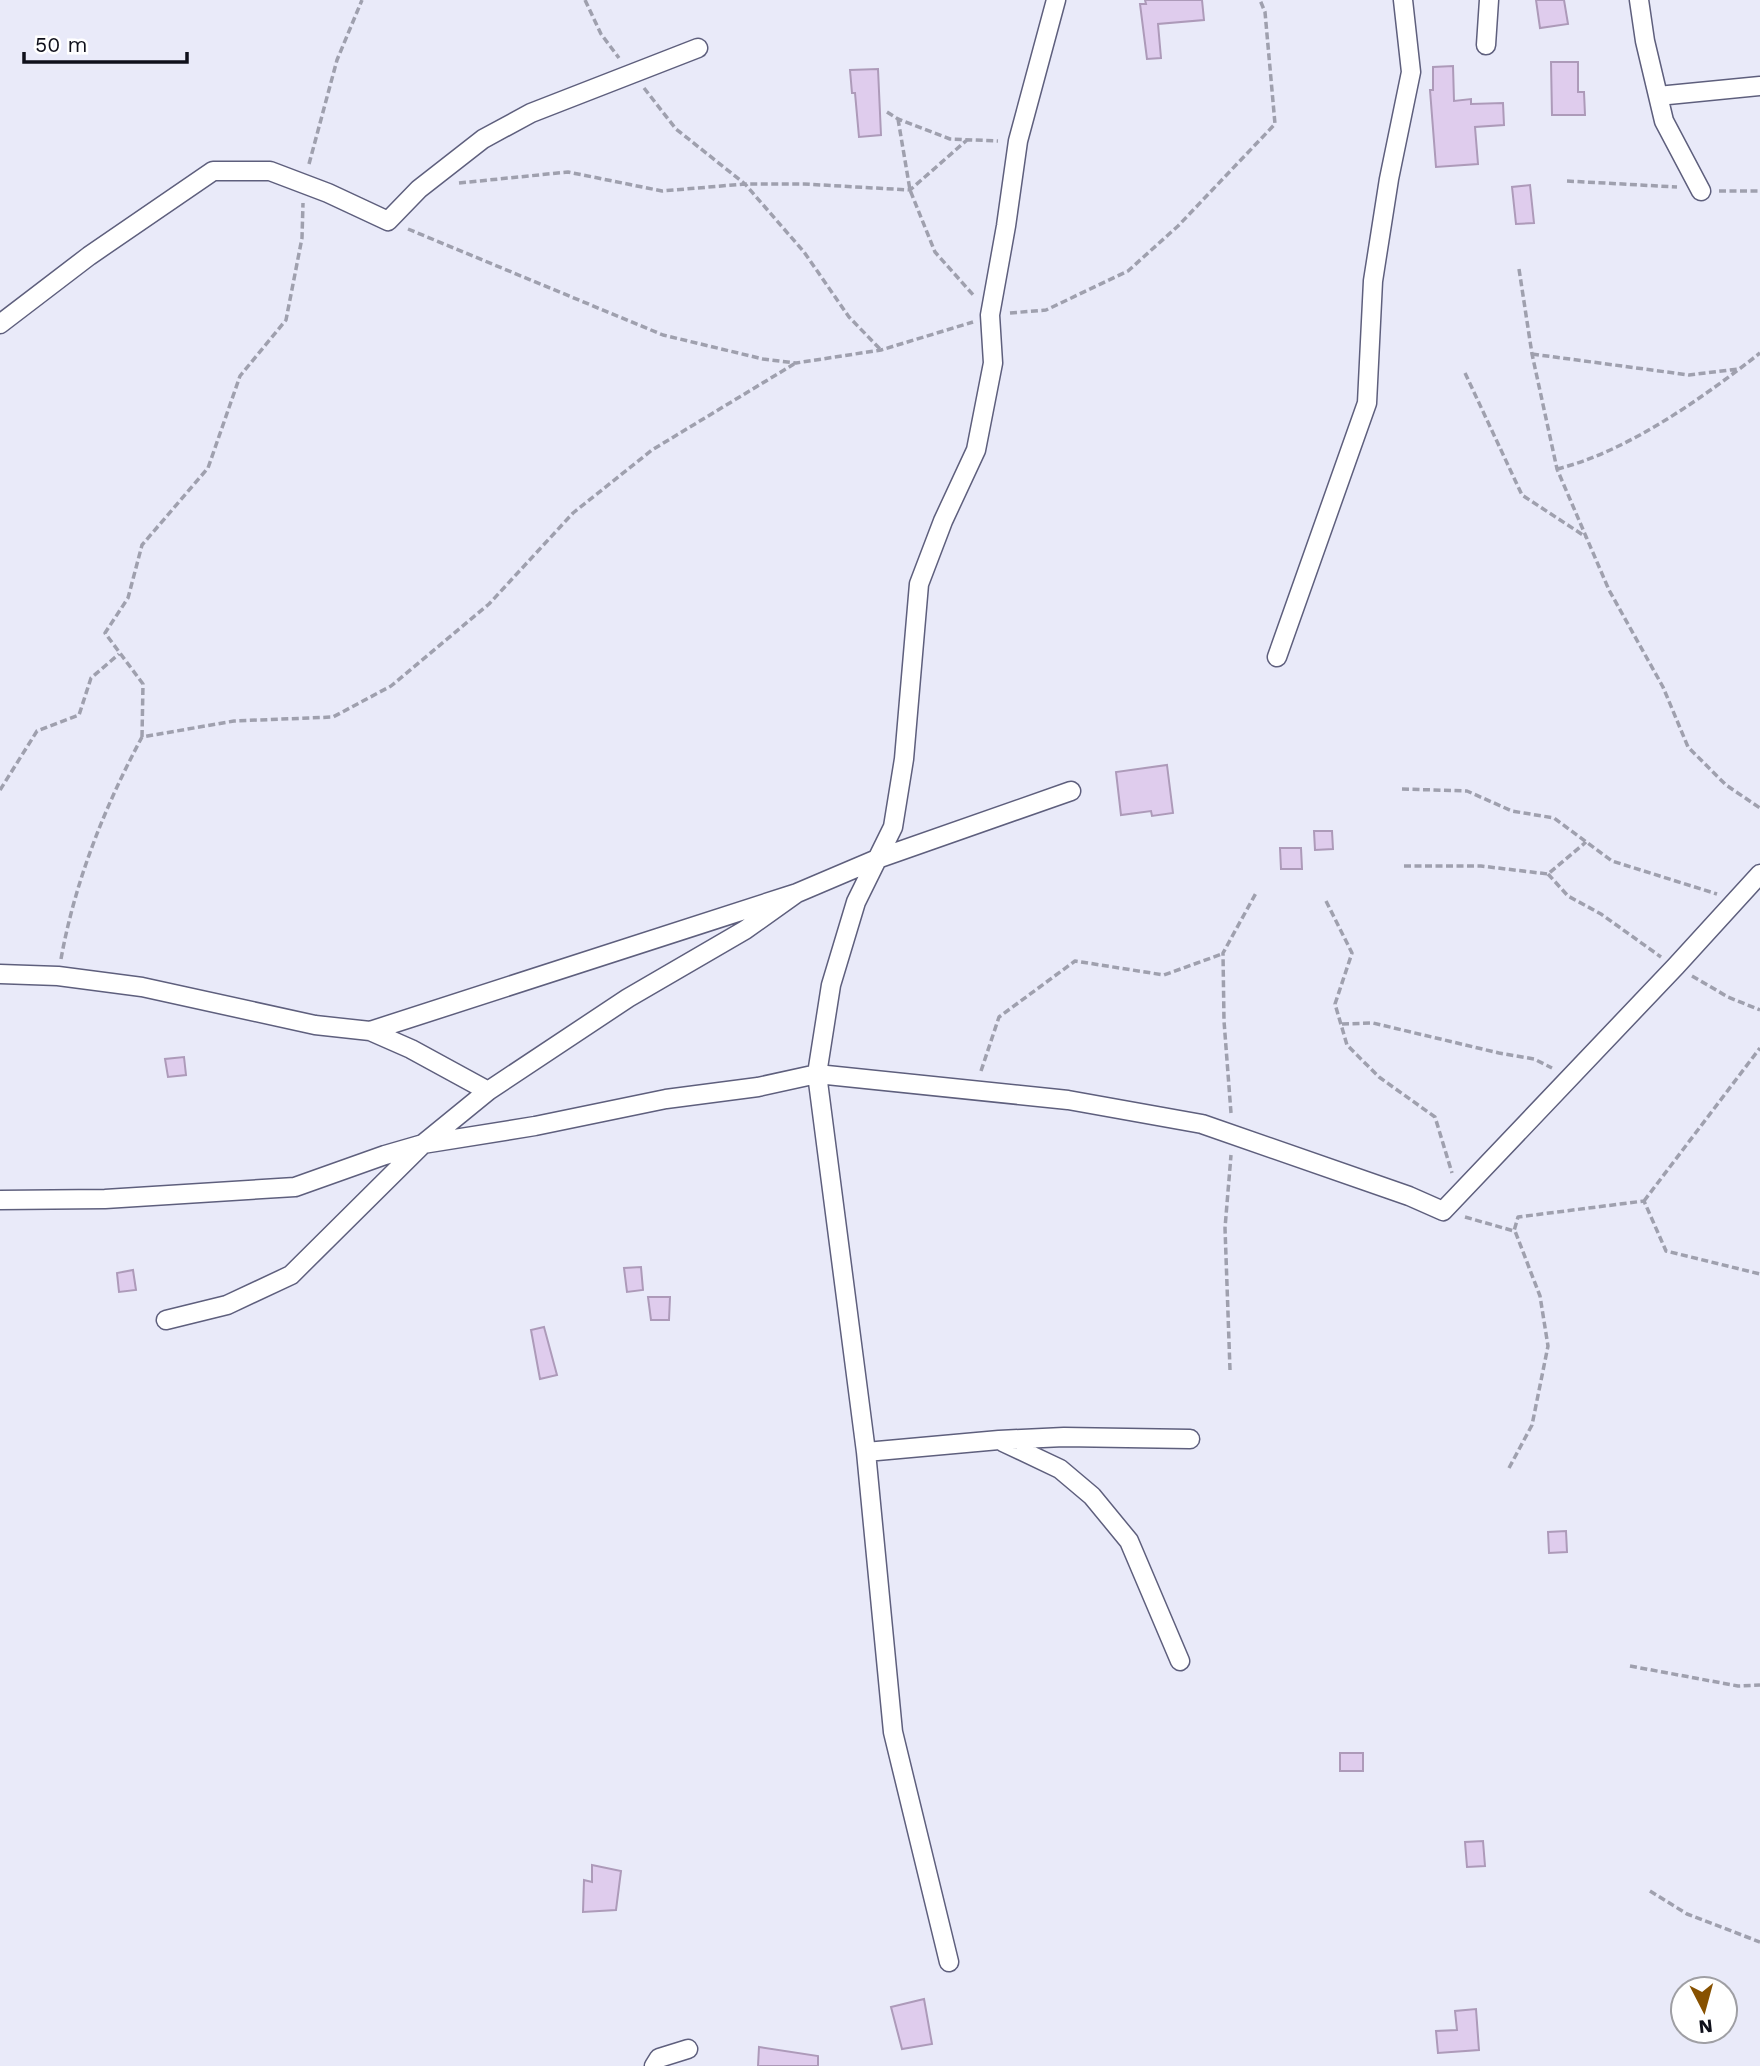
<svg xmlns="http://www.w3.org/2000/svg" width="1760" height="2066" font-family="'Work Sans',sans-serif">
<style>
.building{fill:#dfcced;stroke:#ad9ab9;stroke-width:2}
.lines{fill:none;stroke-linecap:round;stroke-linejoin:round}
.minor-casing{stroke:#5e5f7d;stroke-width:21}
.path{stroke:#9fa0ae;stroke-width:3.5;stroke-dasharray:7 3.5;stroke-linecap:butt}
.minor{stroke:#fff;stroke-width:18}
</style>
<rect width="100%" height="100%" fill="#e9eaf9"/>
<path class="building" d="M1145,0H1202L1204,20L1158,24L1161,58L1147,59L1140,4H1146Z
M1536,0H1564L1568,24L1540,28Z
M1551,62H1578V92H1584L1585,115H1552Z
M1453,66L1454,101L1471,99V104L1503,103L1504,125L1475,127L1478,164L1436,167L1430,90H1433V67Z
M878,69L881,135L859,137L855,93H852L850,70Z
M1530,185L1534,223L1516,224L1512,187Z
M1167,765L1173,813L1152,816L1151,811L1121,815L1116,772Z
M1314,831H1332L1333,849L1315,850Z
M1280,848H1301L1302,869H1281Z
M184,1057L186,1075L168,1077L165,1059Z
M641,1267L643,1290L627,1292L624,1268Z
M133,1270L136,1290L119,1292L117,1273Z
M648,1297H670L669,1320H651Z
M544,1327L557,1375L540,1379L531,1330Z
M1566,1531L1567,1552L1549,1553L1548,1532Z
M1340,1753H1363V1771H1340Z
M1483,1841L1485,1866L1467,1867L1465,1842Z
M592,1865L621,1871L616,1910L583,1912L584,1880L592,1882Z
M924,1999L932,2044L902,2049L891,2007Z
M1476,2009L1479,2050L1438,2053L1436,2031L1457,2030L1455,2011Z
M759,2047L818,2056V2066H758Z"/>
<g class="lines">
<g class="minor-casing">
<path id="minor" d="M1639,0L1645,41L1664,121L1701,191
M1486,45L1489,0
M1658,96L1760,86
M0,324L89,256L213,171H270L328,193L388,221L419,189L483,139L531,113L698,48
M1277,657L1367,403L1373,281L1389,179L1411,72L1403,0
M0,974L58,976L142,987L315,1025L370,1031L411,1049L488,1091
M370,1031L797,893L877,859L1071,791
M0,1200L105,1199L295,1187L385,1155L423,1144L535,1126L666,1099L758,1087L817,1074L1068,1100L1202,1124L1409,1196L1443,1211L1676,966L1760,874
M166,1320L227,1305L291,1275L423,1144L488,1091L628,998L745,930L797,893
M1003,1442L1060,1469L1092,1496L1129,1541L1180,1661
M866,1452L999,1440L1064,1437L1190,1439
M949,1962L893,1732L866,1452L817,1074L831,985L856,902L893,827L904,759L919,584L943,521L976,450L993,363L990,315L1006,226L1018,141L1056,0
M654,2066L659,2058L688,2049"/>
</g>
<path class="path" d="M585,0L601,34L619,58
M644,88L676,129L745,184L804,252L849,317L881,350
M887,112L898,119L950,139L998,141
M898,119L910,190L935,252L975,297
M309,164L337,60L362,0
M1567,181L1677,187
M459,183L568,172L662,191L745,184H804L910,190L967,140
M1719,191H1760
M408,229L663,335L763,359L796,363L881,350L973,322
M1519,269L1532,354L1557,469L1609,590L1663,687L1688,747L1726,785L1760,808
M1010,313L1046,310L1128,271L1178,226L1275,124L1265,12L1260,0
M1532,354L1689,375L1738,369
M1465,373L1522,495L1586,537
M1557,469C1627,452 1704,397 1760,353
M142,737L143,684L105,633L128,598L142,545L208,468L240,376L286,320L302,238L303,203
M1402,789L1467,791L1512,811L1554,818L1612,861L1717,894
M0,790L37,731L79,715L91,678L119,654
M1404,866H1481L1548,874L1586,842
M1548,874L1568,896L1601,914L1661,957
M1326,901L1352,953L1335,1004L1347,1045L1379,1077L1435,1117L1452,1173
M61,959C75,881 105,806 142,737L234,721L333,717L391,686L489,604L573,513L652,450L794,364
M1692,976L1728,997L1760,1010
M1342,1024L1373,1023L1499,1053L1534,1059L1552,1068
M981,1071L999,1017L1075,961L1164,975L1222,954
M1231,1113L1224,1021L1223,953L1256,893
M1644,1201L1760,1048
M1465,1217L1514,1231L1518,1217L1644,1201L1666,1251L1760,1274
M1230,1370L1225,1228L1231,1155
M1509,1468L1532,1425L1548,1346L1540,1296L1515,1231
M1630,1666L1738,1686L1760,1685
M1650,1891L1687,1914L1760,1942"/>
<use href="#minor" class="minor"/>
</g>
<g transform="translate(1704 2010) rotate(174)"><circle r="33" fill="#ffffff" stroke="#9f9fa4" stroke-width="2"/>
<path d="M0-5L12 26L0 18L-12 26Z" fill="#875100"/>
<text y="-10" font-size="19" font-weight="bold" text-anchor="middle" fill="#0f101b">N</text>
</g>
<path d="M24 52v10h163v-10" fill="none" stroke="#0f101b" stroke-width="3.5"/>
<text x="35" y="52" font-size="21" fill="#0f101b" stroke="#ffffff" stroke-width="5" paint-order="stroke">50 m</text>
</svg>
